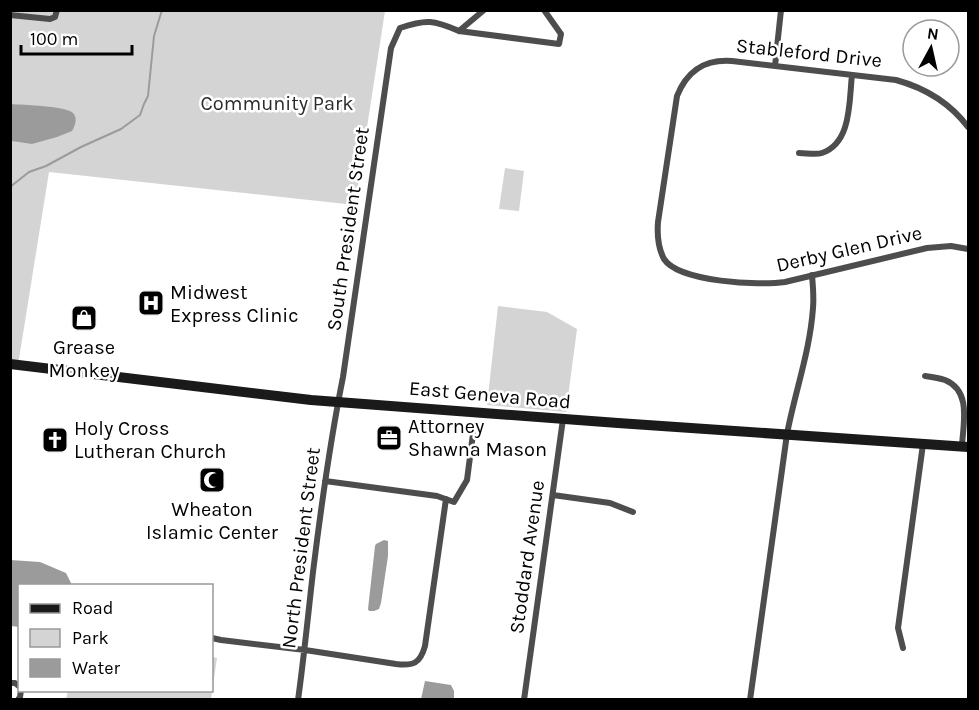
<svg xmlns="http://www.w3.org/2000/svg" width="979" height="710" font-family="Karla,sans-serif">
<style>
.green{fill:#d4d4d4}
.water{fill:#9b9b9b}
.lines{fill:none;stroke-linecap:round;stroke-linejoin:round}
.stream{stroke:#9b9b9b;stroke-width:2}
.street{stroke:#4d4d4d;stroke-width:6}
.secondary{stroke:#1a1a1a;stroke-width:10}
.labels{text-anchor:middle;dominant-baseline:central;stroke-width:5;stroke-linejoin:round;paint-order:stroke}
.street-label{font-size:20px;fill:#000;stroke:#fff}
.park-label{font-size:20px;fill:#2b2b2b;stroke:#fff}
.poi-label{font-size:20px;fill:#000;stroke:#fff;text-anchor:start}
</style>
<rect width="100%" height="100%" fill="#fff"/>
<path class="green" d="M11,11H385L355,205L49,172L18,365H11Z
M505,168L524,171L519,211L499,209Z
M498,306L547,312L577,329L566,412L487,405Z
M212,657L217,658L211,699H66L68,691L212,690Z"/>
<path class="water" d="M11,104C22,105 67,106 73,113C78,118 75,126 72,131L57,137L32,144L12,141L10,139Z
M384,540L388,541V556L381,603L379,609L374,611H369L368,609L375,546L376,544Z
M10,560L40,562L66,573L72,585L20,586L19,627L11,626Z
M425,681L451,685L454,691V699H421Z"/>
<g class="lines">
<path class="stream" d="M10,187L29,172L46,166L81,147L121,129L140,115L144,104L148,96L154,36L162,10"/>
<path class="street" d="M10,15L50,19L55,17L57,10
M459,31L484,10
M775,66L781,10
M968,127C950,103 925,88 896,80L732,61C704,59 687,71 677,96L658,222C657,235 658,248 664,259C679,282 760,286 785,282L927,248L951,246L968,249
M799,153C806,153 816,155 822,153C852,143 849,100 852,75
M925,376C932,377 939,378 945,380C972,391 963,424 962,446
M325,481L437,496L454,502L467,480L473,434
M553,495L610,503L633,512
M212,638L221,640L305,650L396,664C413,666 420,664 425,646L446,499
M903,648L898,628L923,444
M10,683H15L20,687
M18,700L20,697L21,690
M298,700C304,657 308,615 313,572C321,507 330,442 343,377L391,48L400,28C426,19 434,20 459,31L559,44L561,34L544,10
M524,700L563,419
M750,700L787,434C795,392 810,351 813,308C814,297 813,286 812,275"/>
<path class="secondary" d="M10,364L311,400L618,423L968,447"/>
</g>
<defs>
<g id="hospital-square" transform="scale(1.35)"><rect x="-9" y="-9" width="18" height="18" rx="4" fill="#000" stroke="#fff"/><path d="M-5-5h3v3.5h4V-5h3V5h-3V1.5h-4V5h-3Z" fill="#fff"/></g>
<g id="shop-square" transform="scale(1.35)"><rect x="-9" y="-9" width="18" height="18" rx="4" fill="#000" stroke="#fff"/><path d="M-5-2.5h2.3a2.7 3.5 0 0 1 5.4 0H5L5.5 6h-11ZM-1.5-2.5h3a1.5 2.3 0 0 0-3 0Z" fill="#fff"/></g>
<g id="office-square" transform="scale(1.35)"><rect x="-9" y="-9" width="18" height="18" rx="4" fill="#000" stroke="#fff"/><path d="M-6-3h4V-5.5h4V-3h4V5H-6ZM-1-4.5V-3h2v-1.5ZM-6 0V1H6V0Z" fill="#fff"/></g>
<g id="church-square" transform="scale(1.35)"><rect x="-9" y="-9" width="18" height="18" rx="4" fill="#000" stroke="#fff"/><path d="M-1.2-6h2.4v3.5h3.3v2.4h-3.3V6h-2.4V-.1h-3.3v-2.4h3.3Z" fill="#fff"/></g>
<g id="mosque-square" transform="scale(1.35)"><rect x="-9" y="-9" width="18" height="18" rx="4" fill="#000" stroke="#fff"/><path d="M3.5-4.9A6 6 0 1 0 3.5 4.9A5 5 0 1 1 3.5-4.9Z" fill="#fff"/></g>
</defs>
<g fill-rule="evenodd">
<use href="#hospital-square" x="151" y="303"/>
<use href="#shop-square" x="84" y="318"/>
<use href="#office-square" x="389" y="438"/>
<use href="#church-square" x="55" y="440"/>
<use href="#mosque-square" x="212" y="480"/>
</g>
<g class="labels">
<g class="street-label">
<text transform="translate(809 53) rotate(6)">Stableford Drive</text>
<text transform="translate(348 229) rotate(-82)">South President Street</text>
<text transform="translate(849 249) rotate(-13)">Derby Glen Drive</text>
<text transform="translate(490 395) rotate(5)">East Geneva Road</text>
<text transform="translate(301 548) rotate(-83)">North President Street</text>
<text transform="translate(527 557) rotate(-82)">Stoddard Avenue</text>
</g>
<g class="park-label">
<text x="277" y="103">Community Park</text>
</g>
<g class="poi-label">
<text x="170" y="292">Midwest<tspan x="170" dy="23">Express Clinic</tspan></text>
<text x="84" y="347" text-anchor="middle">Grease<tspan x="84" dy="23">Monkey</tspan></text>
<text x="408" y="426">Attorney<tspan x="408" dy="23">Shawna Mason</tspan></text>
<text x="74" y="428">Holy Cross<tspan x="74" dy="23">Lutheran Church</tspan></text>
<text x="212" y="509" text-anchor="middle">Wheaton<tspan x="212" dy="23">Islamic Center</tspan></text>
</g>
</g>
<rect width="979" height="710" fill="none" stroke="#000000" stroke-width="24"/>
<rect x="18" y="584" width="195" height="108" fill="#ffffff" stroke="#999999" stroke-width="1.5"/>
<rect x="30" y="604" width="30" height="9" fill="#1a1a1a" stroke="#999999" stroke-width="1.5"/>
<text x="72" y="614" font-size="18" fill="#000000">Road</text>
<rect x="30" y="629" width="30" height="18" fill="#d4d4d4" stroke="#999999" stroke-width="1.5"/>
<text x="72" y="644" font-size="18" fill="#000000">Park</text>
<rect x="30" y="659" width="30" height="18" fill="#9b9b9b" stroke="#999999" stroke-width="1.5"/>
<text x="72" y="674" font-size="18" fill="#000000">Water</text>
<g transform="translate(931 48) rotate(8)"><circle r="28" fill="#ffffff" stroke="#999999" stroke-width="1.5"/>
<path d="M0-4.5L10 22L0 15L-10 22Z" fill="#000000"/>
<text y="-9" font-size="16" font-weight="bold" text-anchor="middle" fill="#000000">N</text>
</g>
<path d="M21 45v9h111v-9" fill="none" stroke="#000000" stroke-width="3"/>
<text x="30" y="45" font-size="18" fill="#000000" stroke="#ffffff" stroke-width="4.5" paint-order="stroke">100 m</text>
</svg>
